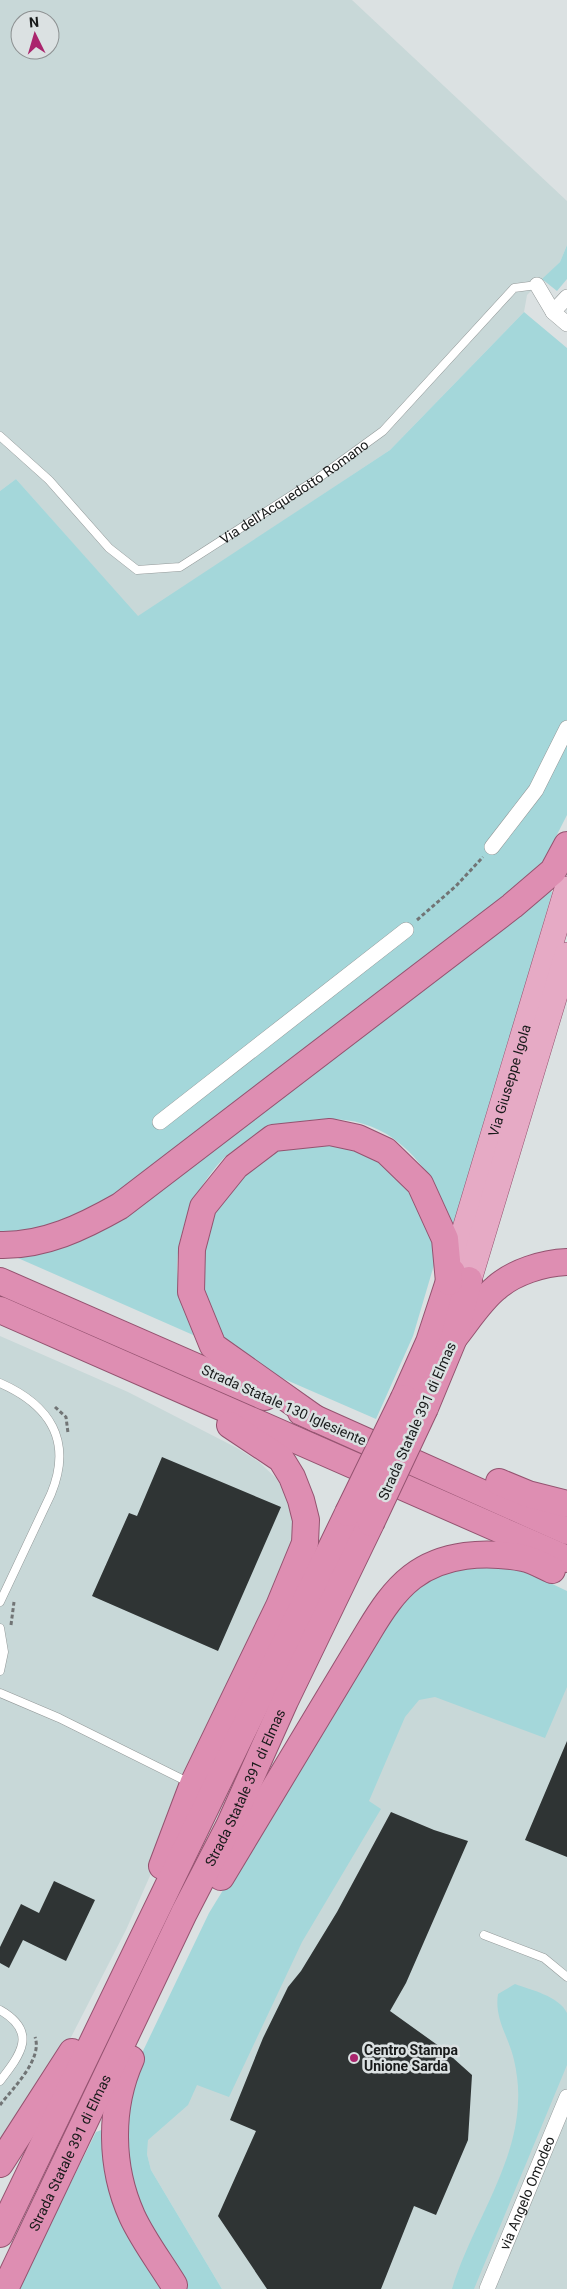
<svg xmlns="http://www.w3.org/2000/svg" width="567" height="2289" font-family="Roboto,sans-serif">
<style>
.built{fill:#c8d8d8;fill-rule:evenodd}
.green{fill:#a4d7da}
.building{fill:#2f3434}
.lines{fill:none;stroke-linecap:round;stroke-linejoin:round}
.service-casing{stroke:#939999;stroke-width:9}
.minor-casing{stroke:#939999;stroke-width:16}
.primary-casing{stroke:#945370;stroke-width:26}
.trunk-casing{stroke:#945370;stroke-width:28}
.path{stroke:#717475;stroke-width:3;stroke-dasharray:4 2.5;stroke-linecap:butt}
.service{stroke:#fff;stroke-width:8}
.minor{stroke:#fff;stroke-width:15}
.primary{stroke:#e6aac5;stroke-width:25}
.trunk{stroke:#de8eb2;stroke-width:26}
.trunk-bridge-casing{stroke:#945370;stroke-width:28;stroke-linecap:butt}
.trunk-bridge{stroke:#de8eb2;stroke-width:26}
.poi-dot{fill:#aa256d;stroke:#dbe1e2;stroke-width:2}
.labels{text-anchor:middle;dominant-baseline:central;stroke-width:5;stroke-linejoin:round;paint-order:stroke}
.street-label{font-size:14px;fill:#181a1a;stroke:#dbe1e2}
.poi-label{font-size:14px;font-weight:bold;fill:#181a1a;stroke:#dbe1e2;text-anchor:start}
</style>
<rect width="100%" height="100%" fill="#dbe1e2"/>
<path class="built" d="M0,0H352L567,201V245L560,262L527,295L524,312L390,450L138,617L16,479L0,491ZM20,20H50V50H20Z
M0,1336L128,1392L237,1448L259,1462L276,1478L286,1494L293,1511V1553L126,1930L67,2045L0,2154Z
M567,1596V2289H222L151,2170L147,2154L148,2119L419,1622Z"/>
<path class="green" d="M567,245V279L557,291L542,279L560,262Z
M524,312L567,348V815L540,868L105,1204L41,1231L0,1233V491L16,479L138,616L390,450Z
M549,886L552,893L454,1229C442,1194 425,1162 394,1139C349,1106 284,1118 241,1146C234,1150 227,1154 222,1160C195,1189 177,1230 177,1270C178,1294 190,1316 200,1338L11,1255L31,1254Z
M299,1142L359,1145L415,1187L435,1240L434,1265L413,1336L376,1419L261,1369L231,1347L216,1327L197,1276L199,1249L222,1193L268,1153Z
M475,1565L521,1569L567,1591V1687L545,1738L435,1697L419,1700L405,1717L369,1801L381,1809L302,1942L229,2097L197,2085L188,2105L148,2140L147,2154L151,2170L222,2289H187L137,2204L123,2147L132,2074L209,1913L394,1611C426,1581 433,1576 475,1565Z
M515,1984C531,1990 559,1996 567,2013V2065L474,2289H452C470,2228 516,2167 518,2102C519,2089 517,2073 514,2060C509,2037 494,2019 498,1994Z
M104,2129L167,2289H18L96,2132Z"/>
<path class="building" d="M162,1457L281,1507L218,1651L92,1596L129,1513L137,1516Z
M567,1741V1857L525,1840Z
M391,1812L434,1830L468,1841L406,1983L390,2011L443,2049L472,2075L468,2140L436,2215L414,2206L381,2289H267L218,2216L256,2131L230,2120L263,2038L288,1987L301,1971L337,1912Z
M54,1881L95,1900L66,1961L23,1940L9,1968L0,1963V1947L21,1904L39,1913Z"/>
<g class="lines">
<g class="service-casing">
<g id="service">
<path id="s1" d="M0,436L49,480L109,548L137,570L180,567L317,479L383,431L514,288L537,285"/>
<path d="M0,1383C50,1405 73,1441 51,1494L0,1602"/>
<path d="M0,1628L4,1652L0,1671"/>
<path d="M0,1693L59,1718L190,1783"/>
<path d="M484,1935L544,1958L567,1977"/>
<path d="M0,2010C38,2032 21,2054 0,2081"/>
</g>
</g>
<g class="minor-casing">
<g id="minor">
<path d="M537,285L553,312L567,324"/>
<path d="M553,312L567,297"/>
<path d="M492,847L536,790L567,728"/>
<path d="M160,1122L406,930"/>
<path id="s2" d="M487,2289L567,2097"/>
</g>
</g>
<g class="primary-casing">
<g id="primary">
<path id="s3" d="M452,1272L567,889"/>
<path d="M469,1280L567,955"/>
</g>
</g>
<g class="trunk-casing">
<g id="trunk">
<path d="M0,1245C44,1246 83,1227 120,1206L512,906L553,871L567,845"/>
<path d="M0,1281L265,1397"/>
<path d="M0,1310L567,1559"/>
<path d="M454,1338C467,1322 480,1301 496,1288C514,1272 543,1263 567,1262"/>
<path d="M404,1398L429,1342L452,1272"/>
<path d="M425,1408L454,1338L469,1280"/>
<path d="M301,1412L567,1531"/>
<path d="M316,1419L213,1346L191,1292L192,1249L203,1207L236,1166L273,1138L330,1132L358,1138L386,1151L420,1184L445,1239L449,1282"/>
<path d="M499,1482L528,1494L567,1504"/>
<path d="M162,1866L193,1784L279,1606L305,1543L306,1520L301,1500L292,1477L281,1459L230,1425"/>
<path d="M221,1877L369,1631C381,1611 394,1591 412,1577C443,1553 486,1551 523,1558C533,1560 543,1566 552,1570"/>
<path d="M131,2059C109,2108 110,2167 132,2216C143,2240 160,2262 174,2285"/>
<path d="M0,2164L72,2052"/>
<path d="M0,2234L348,1513"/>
<path id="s4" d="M5,2289L184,1913L229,1826L285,1701L371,1523"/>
</g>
</g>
<path class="path" d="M417,920L456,886L483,857
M55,1407L66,1417L68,1433
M11,1625L14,1602
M0,2105C13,2088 43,2059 35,2037"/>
<use href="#service" class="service"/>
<use href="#minor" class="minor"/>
<use href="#primary" class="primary"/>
<use href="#trunk" class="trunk"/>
<g class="trunk-bridge-casing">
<path id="trunk-bridge" d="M348,1513L404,1398
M371,1523L425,1408"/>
</g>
<use href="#trunk-bridge" class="trunk-bridge"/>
</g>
<circle class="poi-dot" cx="354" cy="2058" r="5"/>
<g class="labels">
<g class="street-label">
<text stroke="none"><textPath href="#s1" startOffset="372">Via dell'Acquedotto Romano</textPath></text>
<text stroke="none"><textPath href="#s3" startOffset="200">Via Giuseppe Igola</textPath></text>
<text transform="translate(284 1405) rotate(24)">Strada Statale 130 Iglesiente</text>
<text transform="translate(417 1421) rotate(-66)">Strada Statale 391 di Elmas</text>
<text stroke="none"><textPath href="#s4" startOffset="556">Strada Statale 391 di Elmas</textPath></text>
<text stroke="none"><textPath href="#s4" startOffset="151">Strada Statale 391 di Elmas</textPath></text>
<text stroke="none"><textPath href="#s2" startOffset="104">via Angelo Omodeo</textPath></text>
</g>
<g class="poi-label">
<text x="364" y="2050">Centro Stampa<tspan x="364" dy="16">Unione Sarda</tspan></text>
</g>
</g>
<g transform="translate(35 35) rotate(355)"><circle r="24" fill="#dbe1e2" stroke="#8d9192"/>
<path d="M0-4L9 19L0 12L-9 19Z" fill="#aa256d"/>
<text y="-8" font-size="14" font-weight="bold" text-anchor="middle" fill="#181a1a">N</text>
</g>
</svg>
